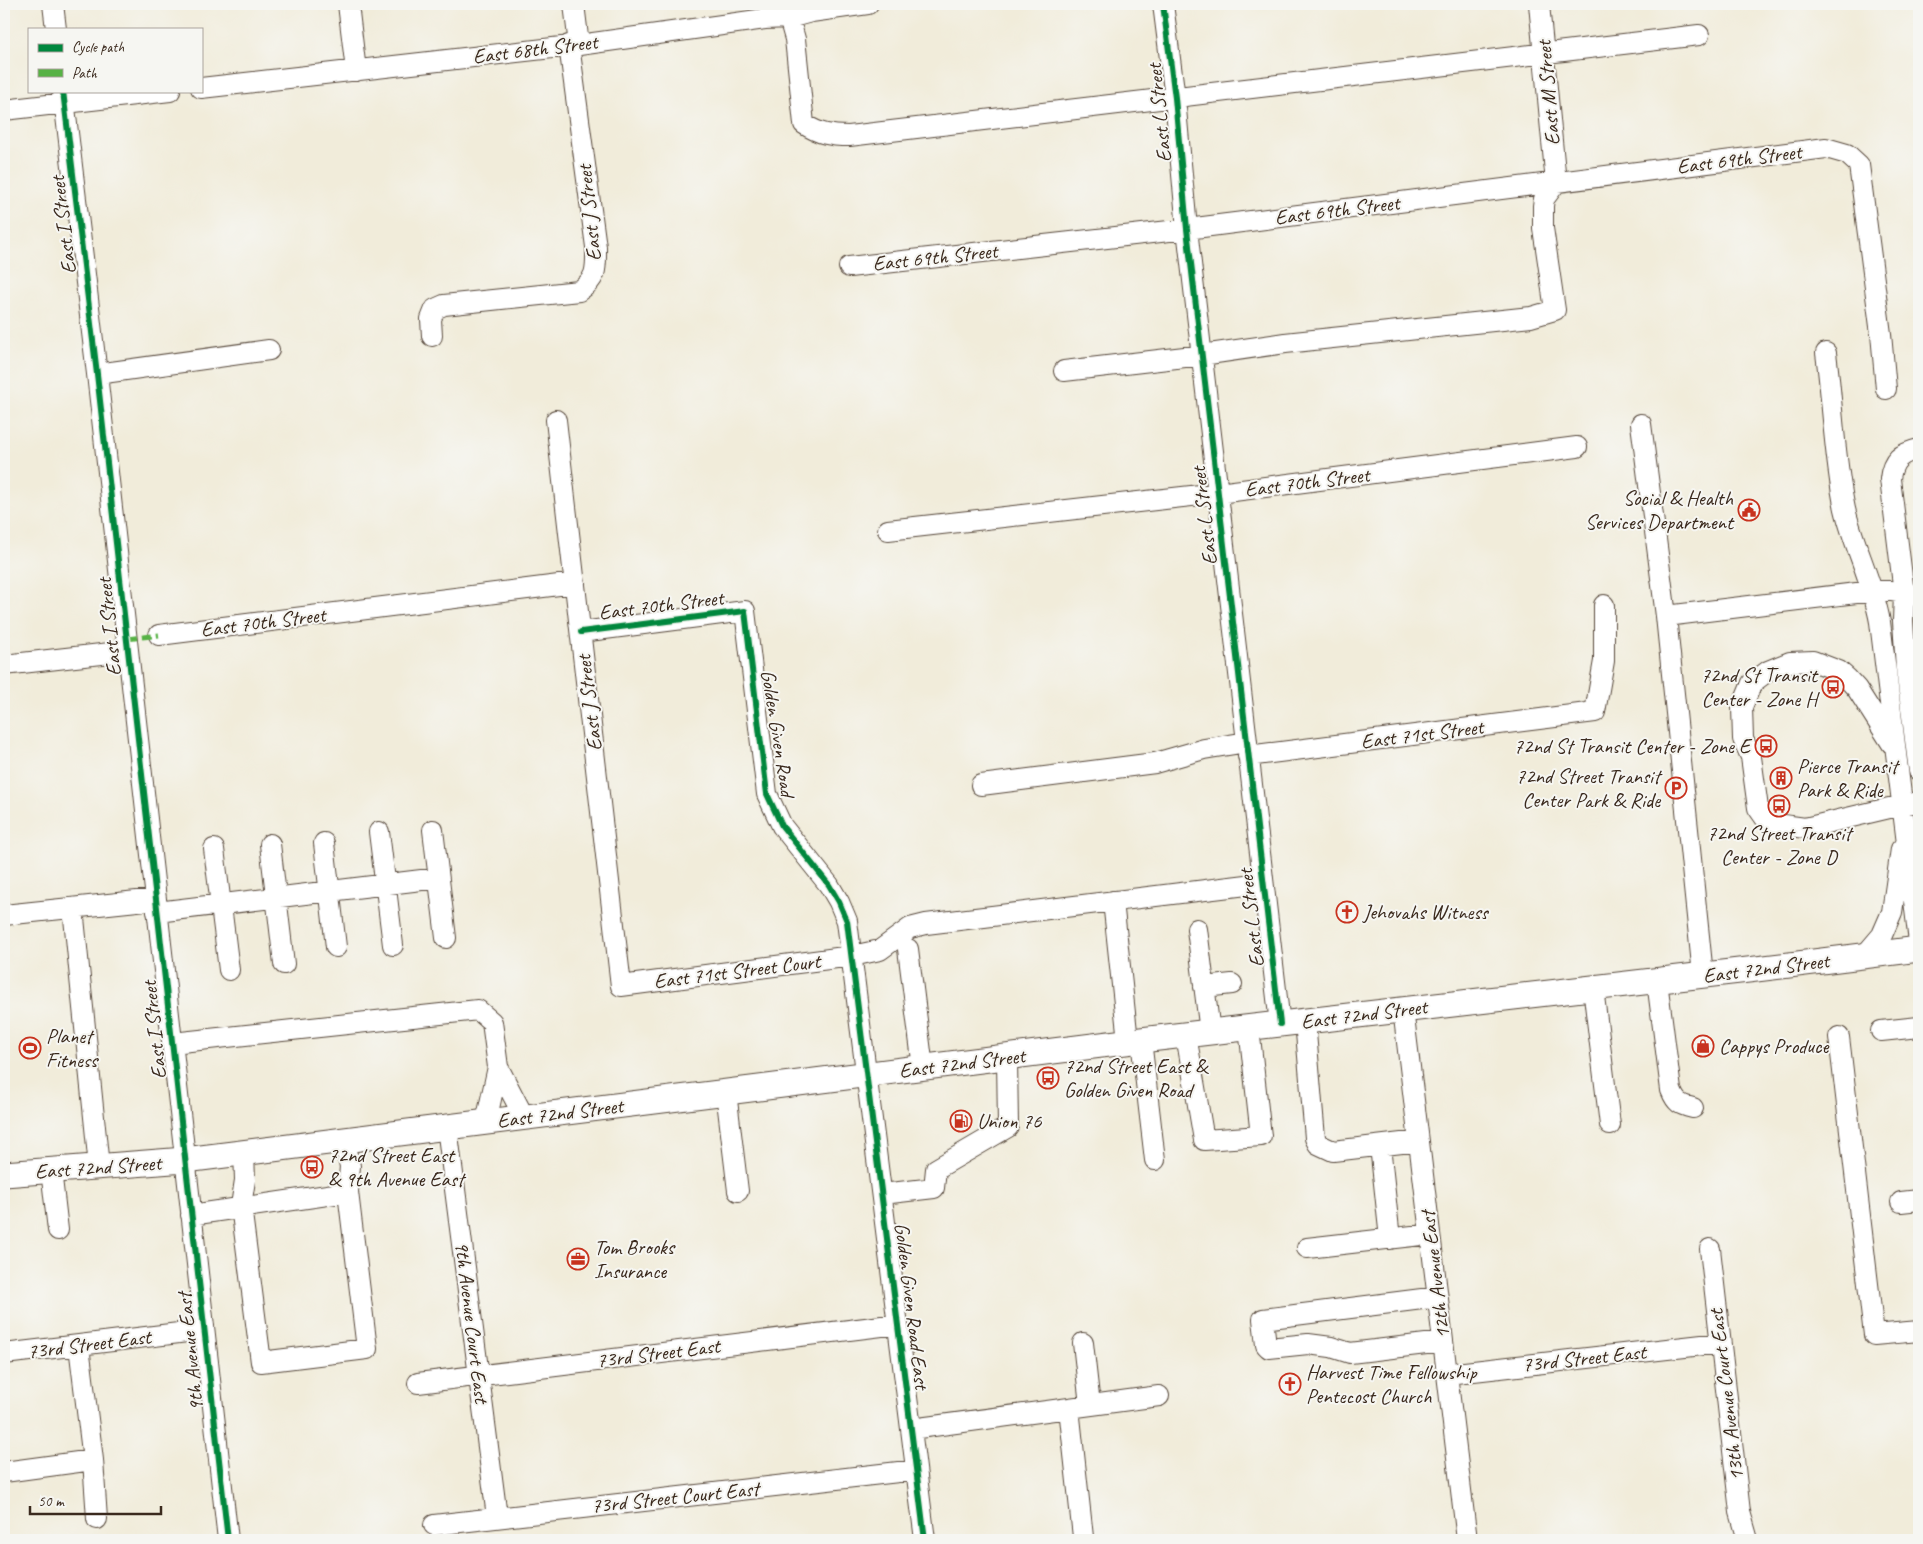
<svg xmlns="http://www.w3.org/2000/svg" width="1923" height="1544" font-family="Caveat,sans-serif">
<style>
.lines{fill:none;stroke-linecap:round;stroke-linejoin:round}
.minor-casing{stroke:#56473a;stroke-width:22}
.major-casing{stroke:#56473a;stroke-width:27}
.minor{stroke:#fff;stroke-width:20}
.major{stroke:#fff;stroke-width:25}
.quiet{stroke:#57b245;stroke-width:5;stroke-dasharray:10 5;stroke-linecap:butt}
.cycleway-casing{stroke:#f6f6f2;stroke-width:9}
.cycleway{stroke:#00873e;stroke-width:6}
.labels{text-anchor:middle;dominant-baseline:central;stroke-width:4;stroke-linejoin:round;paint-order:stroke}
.street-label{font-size:21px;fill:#3b2a1e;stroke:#f6f6f2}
.poi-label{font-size:21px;fill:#3b2a1e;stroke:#f6f6f2;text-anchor:start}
</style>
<rect width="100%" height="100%" fill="#f6f6f2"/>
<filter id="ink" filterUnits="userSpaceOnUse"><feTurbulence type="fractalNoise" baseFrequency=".02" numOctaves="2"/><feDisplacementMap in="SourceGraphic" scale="10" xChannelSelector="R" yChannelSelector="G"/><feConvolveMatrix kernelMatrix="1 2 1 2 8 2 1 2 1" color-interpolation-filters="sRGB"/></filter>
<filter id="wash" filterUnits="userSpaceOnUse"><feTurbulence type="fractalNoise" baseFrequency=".0096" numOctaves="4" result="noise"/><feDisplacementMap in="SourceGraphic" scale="20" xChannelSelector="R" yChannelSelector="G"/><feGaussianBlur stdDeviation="1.12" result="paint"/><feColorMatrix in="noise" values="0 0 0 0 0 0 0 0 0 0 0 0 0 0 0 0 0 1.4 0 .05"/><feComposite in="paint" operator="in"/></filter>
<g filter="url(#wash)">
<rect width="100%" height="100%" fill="#f1ecda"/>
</g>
<g filter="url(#ink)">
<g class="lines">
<g class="minor-casing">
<path id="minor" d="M53,4L56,29
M348,4L356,71
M574,4L579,45
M1163,4L1175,98L1187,229L1280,1024
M789,18L795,39L804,124C819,134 831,136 849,136L1699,35
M201,88L579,45L765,19L789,18L811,12L868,4
M63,91L97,374L228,1540
M4,110L170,91
M849,267L1187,229L1826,148L1847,154L1859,165L1881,334L1886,389
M432,336L431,319L435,309L444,305L579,291C598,278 596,268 596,247L569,45
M1826,353C1833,405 1834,458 1845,509C1854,547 1873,582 1880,622L1919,942
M1064,371L1202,355L1285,343L1531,317L1555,310L1543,228V206L1544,199L1556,183L1539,4
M97,374L269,350
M556,420L621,986L852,956L880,950L910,928L926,924L1263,883
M1641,424L1666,616L1703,975
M1919,449C1901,453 1892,460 1890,479L1904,593L1903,621L1906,668L1919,771
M888,530L1218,493L1577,447
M1666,616L1873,591H1891L1919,596
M581,632L745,611L767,794L782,826L829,885L839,902L847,921L925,1540
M159,635L575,583
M4,665L128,651
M1892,744L1857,689L1847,678L1839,671L1813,661L1790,662L1768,671L1752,683L1742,707L1743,739L1751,757L1758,808L1765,818L1776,824L1805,828L1902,805L1919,802
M1248,756L1595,712L1604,661V605
M981,785L1155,763L1204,749L1247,742
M433,830L446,938
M379,832L393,945
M324,843L336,947
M270,844L284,964
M214,849L229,970
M1113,901L1128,1041
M73,908L99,1167
M157,912L438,878
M4,915L156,899
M1197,929L1210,1032
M908,949L923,1068
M1865,955L1882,935L1892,912L1901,849
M1657,981L1671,1090C1676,1103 1680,1105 1693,1108
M1204,987L1232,984
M1593,988L1610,1125
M1403,1009L1467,1540
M1305,1021L1315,1138L1318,1144L1333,1151L1419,1141
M1881,1031L1919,1027
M1186,1035L1204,1140L1261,1136L1249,1028
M1839,1037L1874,1335L1919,1331
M1141,1040L1155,1160
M172,1043L478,1010L492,1022L498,1067L524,1117
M726,1092L738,1191
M486,1122L498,1067
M447,1127L497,1517
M1380,1146L1390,1239
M244,1152L245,1180L241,1206L261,1362L367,1349L348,1192L350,1166L343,1140
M51,1170L58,1230
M882,1194L934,1188L936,1169L1008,1127L1007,1057
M1901,1202L1919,1200
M191,1215L348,1192
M1307,1248L1430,1234
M1710,1249L1740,1512L1748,1540
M1438,1297L1263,1319L1266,1345L1269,1348L1308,1344L1331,1347L1350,1353L1443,1342
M1083,1343L1090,1405
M79,1346L93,1460L97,1519
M4,1354L204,1330
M1447,1374L1720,1343
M418,1383L898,1324
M1069,1408L1083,1537
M911,1429L1159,1396
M4,1472L93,1460
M434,1525L916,1470"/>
</g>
<g class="major-casing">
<path id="major" d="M4,1174L185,1160L1141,1040L1748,970L1919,949"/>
</g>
<use href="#minor" class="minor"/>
<use href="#major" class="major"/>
<path class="quiet" d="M127,639L159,635"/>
<g class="cycleway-casing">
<path id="cycleway" d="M1163,4L1175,98L1187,229L1280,1024
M63,91L97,374L228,1540
M581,632L745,611L767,794L782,826L829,885L839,902L847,921L925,1540"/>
</g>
<use href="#cycleway" class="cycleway"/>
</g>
</g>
<defs>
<g id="civic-ring" transform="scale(1.125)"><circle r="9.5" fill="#f6f6f2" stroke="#c8321e" stroke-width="1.5"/><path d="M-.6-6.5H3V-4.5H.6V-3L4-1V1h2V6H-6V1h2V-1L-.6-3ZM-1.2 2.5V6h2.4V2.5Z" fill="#c8321e"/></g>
<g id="bus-ring" transform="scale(1.125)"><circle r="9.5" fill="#f6f6f2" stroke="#c8321e" stroke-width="1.5"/><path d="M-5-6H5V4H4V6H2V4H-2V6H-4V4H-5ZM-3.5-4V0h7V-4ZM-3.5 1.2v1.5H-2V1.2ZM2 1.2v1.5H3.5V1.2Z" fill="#c8321e"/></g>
<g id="building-ring" transform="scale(1.125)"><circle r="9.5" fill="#f6f6f2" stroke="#c8321e" stroke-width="1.5"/><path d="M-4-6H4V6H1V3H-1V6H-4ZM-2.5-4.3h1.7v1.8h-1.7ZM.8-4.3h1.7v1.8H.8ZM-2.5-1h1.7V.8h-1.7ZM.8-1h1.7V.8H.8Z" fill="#c8321e"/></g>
<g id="parking-ring" transform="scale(1.125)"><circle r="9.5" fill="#f6f6f2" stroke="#c8321e" stroke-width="1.5"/><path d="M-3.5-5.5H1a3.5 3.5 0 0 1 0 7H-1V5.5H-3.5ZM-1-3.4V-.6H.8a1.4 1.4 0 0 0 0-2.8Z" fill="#c8321e"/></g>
<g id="church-ring" transform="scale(1.125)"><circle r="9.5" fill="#f6f6f2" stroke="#c8321e" stroke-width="1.5"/><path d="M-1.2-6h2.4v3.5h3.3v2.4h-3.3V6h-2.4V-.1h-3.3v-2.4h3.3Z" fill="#c8321e"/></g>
<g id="shop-ring" transform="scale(1.125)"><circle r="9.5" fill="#f6f6f2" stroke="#c8321e" stroke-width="1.5"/><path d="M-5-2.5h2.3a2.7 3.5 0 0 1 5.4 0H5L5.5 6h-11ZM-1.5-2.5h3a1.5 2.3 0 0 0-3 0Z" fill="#c8321e"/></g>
<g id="stadium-ring" transform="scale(1.125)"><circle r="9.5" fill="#f6f6f2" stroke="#c8321e" stroke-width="1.5"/><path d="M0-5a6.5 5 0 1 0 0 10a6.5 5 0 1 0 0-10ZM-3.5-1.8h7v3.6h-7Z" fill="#c8321e"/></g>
<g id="fuel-ring" transform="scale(1.125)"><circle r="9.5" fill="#f6f6f2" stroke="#c8321e" stroke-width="1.5"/><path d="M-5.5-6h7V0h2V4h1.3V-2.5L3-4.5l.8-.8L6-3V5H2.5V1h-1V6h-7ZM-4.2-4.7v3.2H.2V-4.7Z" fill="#c8321e"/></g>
<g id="office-ring" transform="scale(1.125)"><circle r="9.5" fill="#f6f6f2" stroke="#c8321e" stroke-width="1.5"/><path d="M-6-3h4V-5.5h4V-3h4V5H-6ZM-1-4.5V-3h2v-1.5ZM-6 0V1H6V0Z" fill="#c8321e"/></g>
</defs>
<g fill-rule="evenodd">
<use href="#civic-ring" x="1749" y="510"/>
<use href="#bus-ring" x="1833" y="687"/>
<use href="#bus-ring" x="1766" y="746"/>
<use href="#building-ring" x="1781" y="778"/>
<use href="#parking-ring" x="1676" y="788"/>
<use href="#bus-ring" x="1779" y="806"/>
<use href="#church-ring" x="1347" y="912"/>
<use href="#shop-ring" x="1703" y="1046"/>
<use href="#stadium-ring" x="30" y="1048"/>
<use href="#bus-ring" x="1048" y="1078"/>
<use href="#fuel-ring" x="961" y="1121"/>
<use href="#bus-ring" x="312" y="1167"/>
<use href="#office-ring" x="578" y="1259"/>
<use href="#church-ring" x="1290" y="1384"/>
</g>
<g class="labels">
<g class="street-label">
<text transform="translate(535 49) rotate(-7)">East 68th Street</text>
<text transform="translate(1548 93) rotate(-95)">East M Street</text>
<text transform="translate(1159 113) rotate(-96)">East L Street</text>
<text transform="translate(1739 159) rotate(-7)">East 69th Street</text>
<text transform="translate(1337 210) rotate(-7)">East 69th Street</text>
<text transform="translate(589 213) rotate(-96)">East J Street</text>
<text transform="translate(63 225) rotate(-97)">East I Street</text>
<text transform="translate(935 257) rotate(-6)">East 69th Street</text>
<text transform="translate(1307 482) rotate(-7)">East 70th Street</text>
<text transform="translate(1204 516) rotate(-97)">East L Street</text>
<text transform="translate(661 605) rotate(-7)">East 70th Street</text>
<text transform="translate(263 622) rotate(-7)">East 70th Street</text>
<text transform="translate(109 627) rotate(-96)">East I Street</text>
<text transform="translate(589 703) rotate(-97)">East J Street</text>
<text transform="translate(778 733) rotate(81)">Golden Given Road</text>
<text transform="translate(1422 734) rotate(-7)">East 71st Street</text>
<text transform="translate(1251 918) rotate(-97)">East L Street</text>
<text transform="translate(1766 968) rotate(-7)">East 72nd Street</text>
<text transform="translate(737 971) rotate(-7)">East 71st Street Court</text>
<text transform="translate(1364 1014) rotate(-7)">East 72nd Street</text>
<text transform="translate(154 1030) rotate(-96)">East I Street</text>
<text transform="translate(962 1063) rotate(-7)">East 72nd Street</text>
<text transform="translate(560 1113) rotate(-7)">East 72nd Street</text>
<text transform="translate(98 1167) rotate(-4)">East 72nd Street</text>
<text transform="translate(1435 1275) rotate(-97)">12th Avenue East</text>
<text transform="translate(912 1306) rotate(83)">Golden Given Road East</text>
<text transform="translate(472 1322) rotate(83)">9th Avenue Court East</text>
<text transform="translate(89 1344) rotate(-7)">73rd Street East</text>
<text transform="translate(190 1352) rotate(-96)">9th Avenue East</text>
<text transform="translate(658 1353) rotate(-7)">73rd Street East</text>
<text transform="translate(1584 1358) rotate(-6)">73rd Street East</text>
<text transform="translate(1726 1395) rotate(-97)">13th Avenue Court East</text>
<text transform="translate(675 1497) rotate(-6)">73rd Street Court East</text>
</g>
<g class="poi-label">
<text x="1733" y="498" text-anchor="end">Social &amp; Health<tspan x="1733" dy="24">Services Department</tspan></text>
<text x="1817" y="675" text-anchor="end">72nd St Transit<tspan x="1817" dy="24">Center - Zone H</tspan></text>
<text x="1750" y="746" text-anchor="end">72nd St Transit Center - Zone E</text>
<text x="1797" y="766">Pierce Transit<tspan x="1797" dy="24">Park &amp; Ride</tspan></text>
<text x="1660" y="776" text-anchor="end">72nd Street Transit<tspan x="1660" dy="24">Center Park &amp; Ride</tspan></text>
<text x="1779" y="833" text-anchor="middle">72nd Street Transit<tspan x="1779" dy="24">Center - Zone D</tspan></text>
<text x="1363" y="912">Jehovahs Witness</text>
<text x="46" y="1036">Planet<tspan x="46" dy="24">Fitness</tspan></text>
<text x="1719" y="1046">Cappys Produce</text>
<text x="1064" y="1066">72nd Street East &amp;<tspan x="1064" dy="24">Golden Given Road</tspan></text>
<text x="977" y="1121">Union 76</text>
<text x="328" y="1155">72nd Street East<tspan x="328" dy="24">&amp; 9th Avenue East</tspan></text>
<text x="594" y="1247">Tom Brooks<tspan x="594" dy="24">Insurance</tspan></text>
<text x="1306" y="1372">Harvest Time Fellowship<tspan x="1306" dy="24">Pentecost Church</tspan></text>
</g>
</g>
<rect width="1923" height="1544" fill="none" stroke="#f6f6f2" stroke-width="20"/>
<rect x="28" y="28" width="175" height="65" fill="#f6f6f2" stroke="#aba49d"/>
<rect x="38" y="44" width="25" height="8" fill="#00873e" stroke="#aba49d"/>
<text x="72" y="52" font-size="15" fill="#3b2a1e">Cycle path</text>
<rect x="38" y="69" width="25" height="8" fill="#57b245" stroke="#aba49d"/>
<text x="72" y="78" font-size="15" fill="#3b2a1e">Path</text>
<path d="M30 1506v8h131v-8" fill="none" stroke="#3b2a1e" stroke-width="2.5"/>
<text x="38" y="1506" font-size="15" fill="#3b2a1e" stroke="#f6f6f2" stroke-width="4" paint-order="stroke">50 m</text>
</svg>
